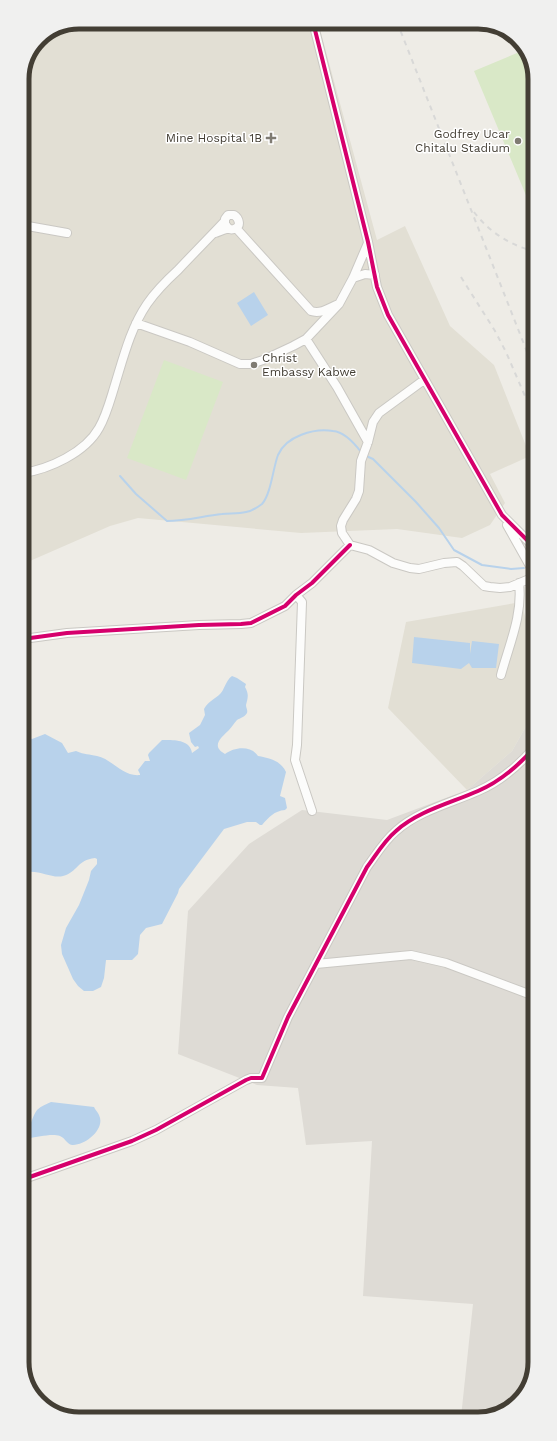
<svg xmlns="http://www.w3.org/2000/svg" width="557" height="1441" font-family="'Work Sans',sans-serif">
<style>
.residential{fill:#e2dfd4}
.industrial{fill:#dedbd5}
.green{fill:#d9e8c7}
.water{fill:#b8d2eb}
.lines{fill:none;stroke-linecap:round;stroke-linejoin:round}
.stream{stroke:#b8d2eb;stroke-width:2}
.minor-casing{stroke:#cac8c3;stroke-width:10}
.minor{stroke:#fcfcfb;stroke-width:8}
.rail{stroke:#d8d8d7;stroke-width:2;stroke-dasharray:5 5;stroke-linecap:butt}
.cycleway-casing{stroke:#fff;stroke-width:6}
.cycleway{stroke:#d6006c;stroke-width:4}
.poi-dot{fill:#7f7b72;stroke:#fff;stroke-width:1.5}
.labels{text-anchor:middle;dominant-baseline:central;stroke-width:3;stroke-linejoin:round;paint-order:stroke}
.poi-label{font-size:12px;fill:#433e34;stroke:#fff;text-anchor:end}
.rim{fill:none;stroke:#433e34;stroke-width:5}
</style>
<rect width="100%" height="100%" fill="#eeece6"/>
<path class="residential" d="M79,22H318L377,240L405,226L450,326L494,365L530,456L490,474L505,503L490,525L462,538L397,529L301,533L138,518L110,526L23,564L22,75L39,39Z
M521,602L534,647V712L512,751L467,790L388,708L406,622Z"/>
<path class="industrial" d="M534,712L535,1362L523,1397L493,1417H461L473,1304L363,1296L372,1141L306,1145L298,1088L257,1085L178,1054L188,911L249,844L302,810L387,820L467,790L512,751Z"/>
<path class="green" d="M524,50L533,64V212L474,71Z
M164,360L223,382L186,480L127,458Z"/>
<path class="water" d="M254,292L268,315L251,326L237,303Z
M414,637L470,643V654L472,641L499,644L496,668H472L469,663L461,669L412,663Z
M232,676L237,678L246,684L245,687C249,694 248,697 246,705C246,708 248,710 247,713C245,717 240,718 237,720C234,723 232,727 229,730C222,737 210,746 225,754C234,747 251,745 258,756C270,758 281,761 286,772L280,796L285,798L287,808L285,810C274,811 269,817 262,825H260L256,822H247L224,829L179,889L178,893L162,924L146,928L140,935L138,954L132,960H106L104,978L101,987L93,991H84L78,986L73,979L62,954L61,945L66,928L79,905L89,880L91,871L97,864V859L95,858C77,860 78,872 63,876C51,879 37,868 23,873V737L32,739L45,734L62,743L68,753L76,751C85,755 89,754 97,756C112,759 123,777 140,775V774L138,770L145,761H150L148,755L149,753L162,740C173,740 190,739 192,753L199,748L198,746L195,747L191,742L189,733L200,725L205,715L204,709C208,702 213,700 219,695C225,690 225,681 232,676Z
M51,1102L94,1107C95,1110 98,1112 99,1115C106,1129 85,1146 72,1145C67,1144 65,1138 60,1136C52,1133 38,1137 29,1138C28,1130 32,1117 37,1110C41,1106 47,1104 51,1102Z"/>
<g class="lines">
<path class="stream" d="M364,455L373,459L416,502L439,528L454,550L482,565L511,569L524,568
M120,476L136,494L167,521C186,521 203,516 222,514C229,513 238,514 246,512C251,511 258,507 262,504C271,494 273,468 278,455C286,436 314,428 333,431C344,432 355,444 361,452"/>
<g class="minor-casing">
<path id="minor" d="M313,22L368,242L377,287L388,315L502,515L534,547
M22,225L67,233
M236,228L311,311C320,314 328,309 336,305
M215,233C219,232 224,229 227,229C233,228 228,231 234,229C242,227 239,218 234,215H228L225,219V224L228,228
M353,278L365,274L375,275
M136,323L190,342L240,364H251L263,360L293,346L306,339L339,304L353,278L368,243
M306,339L337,387L368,442
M424,380L379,413L373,422L368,442L361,461L359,491L356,499L343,520L341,526L342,533L350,545L369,550L393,563L410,568L419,569L444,563L457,562L463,566L484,586L490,587L500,588L510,587L534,577
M23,473C49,469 85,453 99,428C106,416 110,401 114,388C123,359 130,329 147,304C156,291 167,280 178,270C193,254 209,238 224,222
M507,525L534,573
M296,595L302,602L297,745L295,760L312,811
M23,639L67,633L199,625L241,624L251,623L285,606L296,595L312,583L350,545
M501,675C509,645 523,615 519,583
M316,964L411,955L446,963L534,996
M24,1179L132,1141L156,1130L246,1080L251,1078H262L288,1017L367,867C376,855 384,841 396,831C418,811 451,803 478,791C499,782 519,765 534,748"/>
</g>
<use href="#minor" class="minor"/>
<path class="rail" d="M397,22L533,367
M474,212C489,232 510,245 533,251
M461,277L495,331L506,352L534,417"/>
<g class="cycleway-casing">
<path id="cycleway" d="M313,22L368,242L377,287L388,315L502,515L534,547
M23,639L67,633L199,625L241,624L251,623L285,606L296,595L312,583L350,545
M24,1179L132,1141L156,1130L246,1080L251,1078H262L288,1017L367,867C376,855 384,841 396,831C418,811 451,803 478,791C499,782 519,765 534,748"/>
</g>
<use href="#cycleway" class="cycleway"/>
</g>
<g class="poi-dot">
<path d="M269 132h4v4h4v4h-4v4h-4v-4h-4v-4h4z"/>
<circle cx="518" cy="141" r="4"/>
<circle cx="254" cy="365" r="4"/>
</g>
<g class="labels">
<g class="poi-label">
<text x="510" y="134">Godfrey Ucar<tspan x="510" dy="14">Chitalu Stadium</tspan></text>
<text x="262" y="138">Mine Hospital 1B</text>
<text x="262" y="358" text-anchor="start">Christ<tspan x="262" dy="14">Embassy Kabwe</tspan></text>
</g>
</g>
<path d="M0 0H557V1441H0ZM79 29H478A50 50 0 0 1 528 79V1362A50 50 0 0 1 478 1412H79A50 50 0 0 1 29 1362V79A50 50 0 0 1 79 29Z" fill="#f0f0ef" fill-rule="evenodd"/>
<path class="rim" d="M79 29H478A50 50 0 0 1 528 79V1362A50 50 0 0 1 478 1412H79A50 50 0 0 1 29 1362V79A50 50 0 0 1 79 29Z"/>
</svg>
